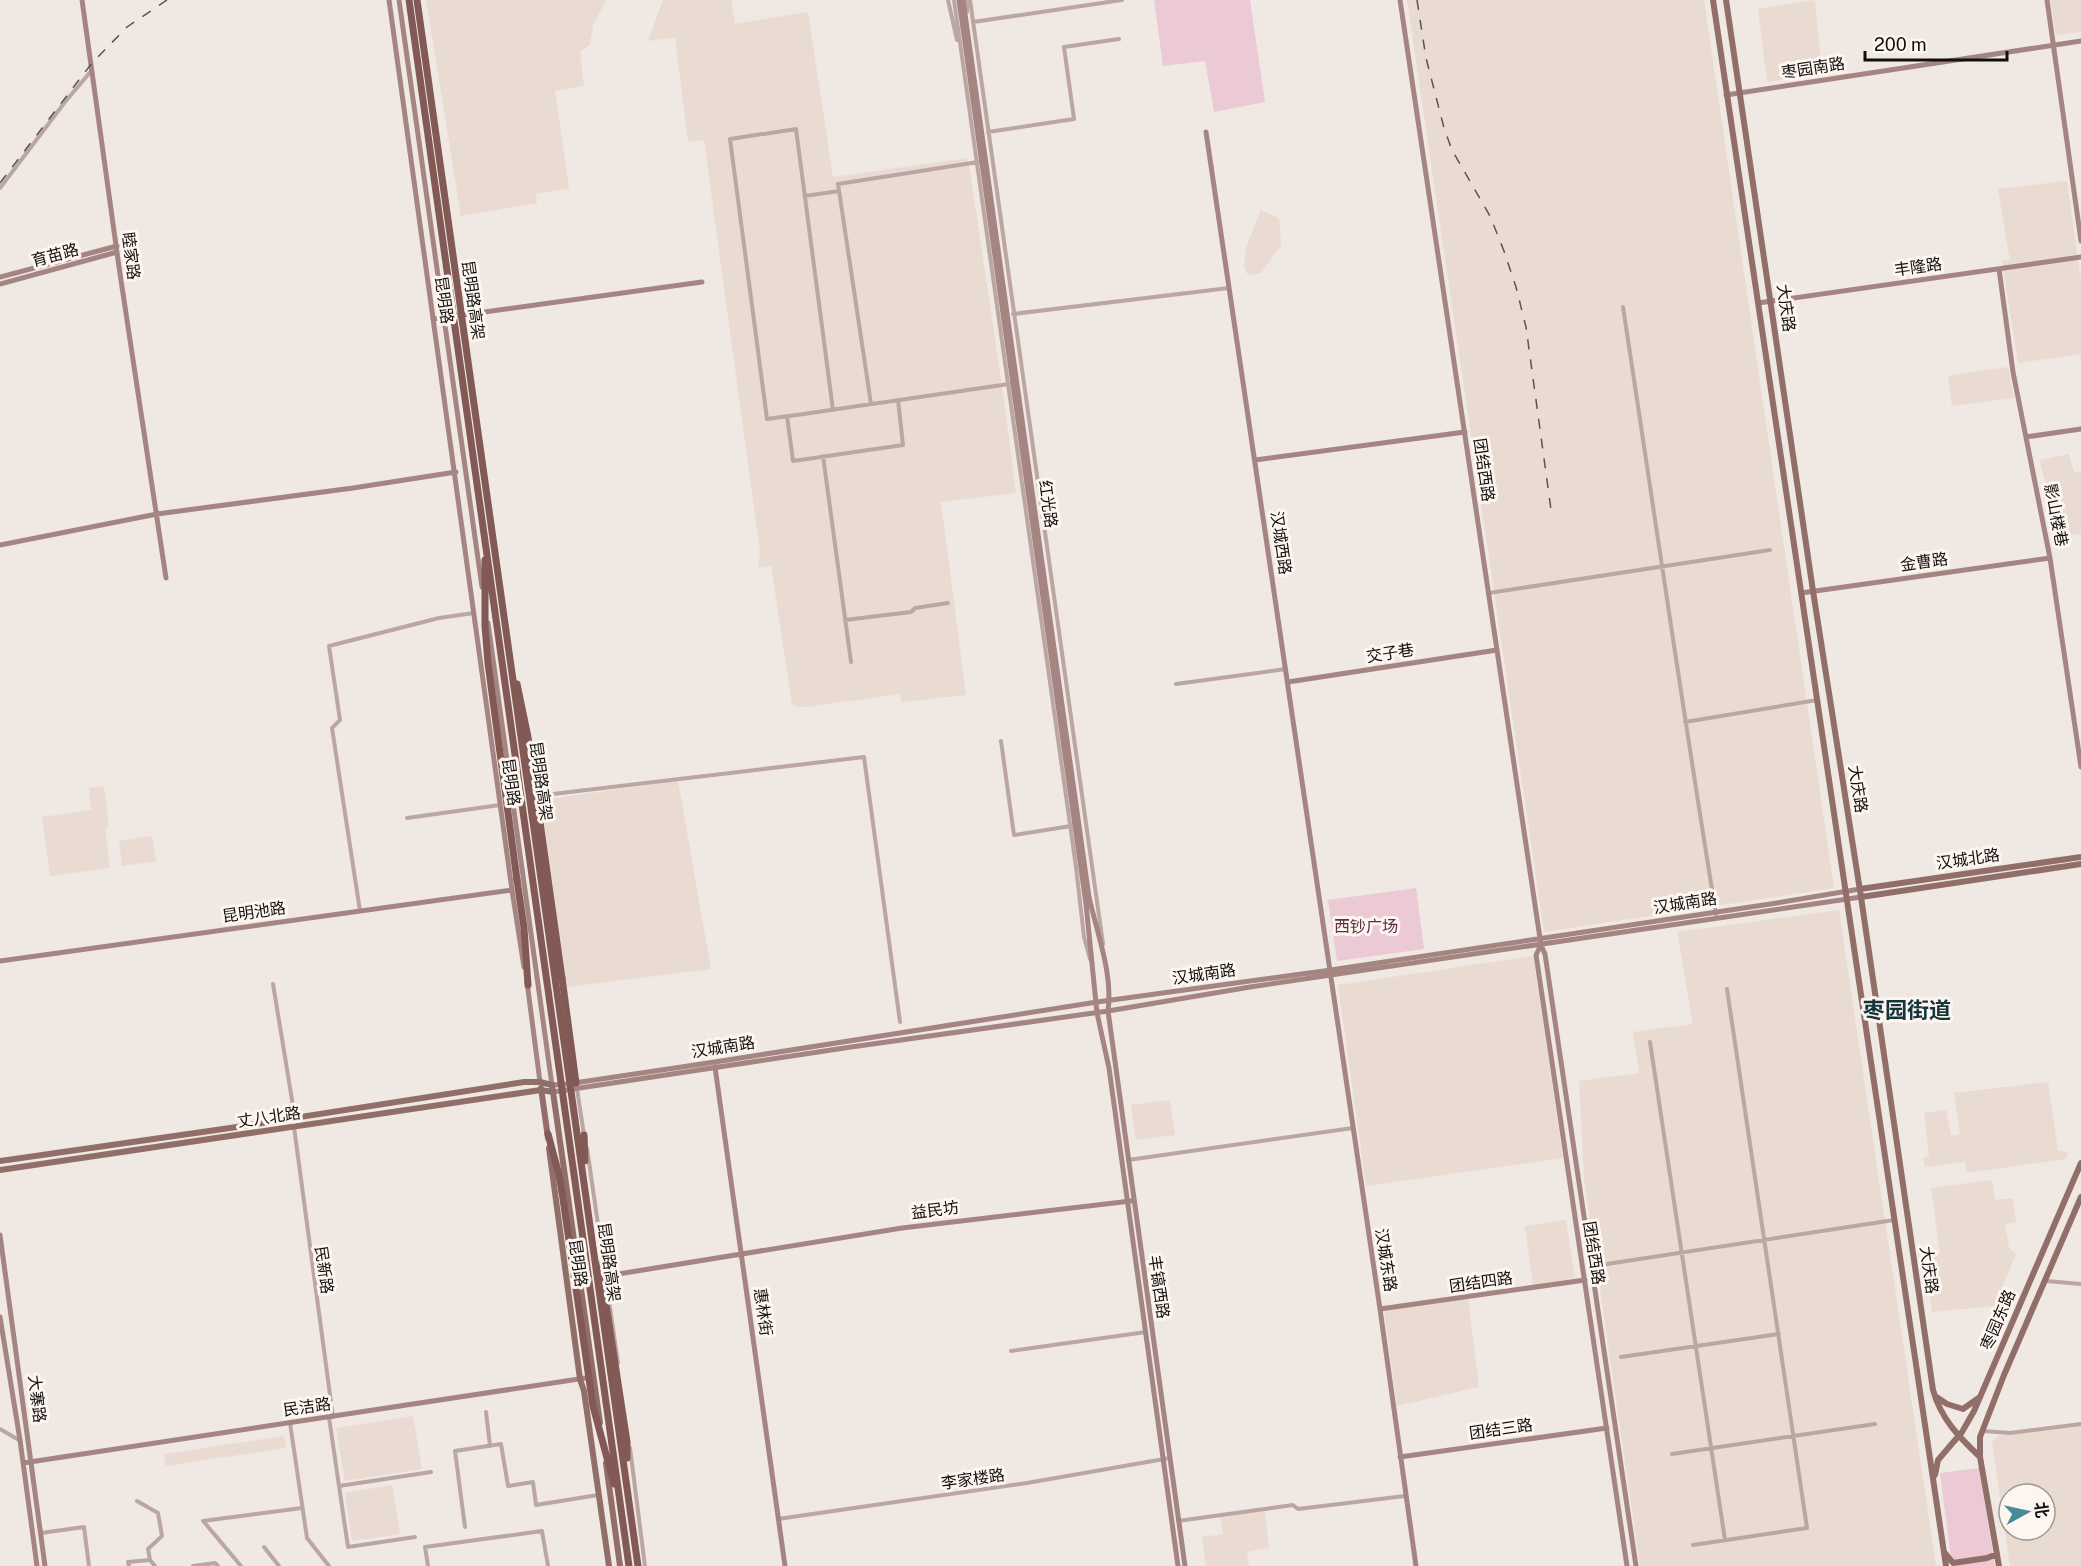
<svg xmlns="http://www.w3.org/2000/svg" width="2081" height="1566" font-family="'Public Sans','Noto Sans SC',sans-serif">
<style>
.built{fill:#e9dbd1;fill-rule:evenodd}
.green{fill:#ebc9d5}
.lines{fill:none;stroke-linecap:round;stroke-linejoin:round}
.street{stroke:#bba6a3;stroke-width:4}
.secondary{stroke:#a48582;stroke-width:5}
.primary{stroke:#926e69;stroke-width:6}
.highway{stroke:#835955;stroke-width:7}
.rail{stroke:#575451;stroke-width:1.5;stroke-dasharray:10 10;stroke-linecap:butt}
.highway-bridge{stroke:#835955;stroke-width:7}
.labels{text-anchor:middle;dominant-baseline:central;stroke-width:6;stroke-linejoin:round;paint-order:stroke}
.street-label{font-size:16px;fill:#12100e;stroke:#fdf5f0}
.park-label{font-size:16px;fill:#652d45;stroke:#fdf5f0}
.district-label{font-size:22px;font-weight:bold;fill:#14343c;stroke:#fdf5f0}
</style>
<rect width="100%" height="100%" fill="#efe8e3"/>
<path class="built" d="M426,0H606L593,25L590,45L580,52L584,86L555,91L569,188L536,194L537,203L461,216Z
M663,0H731L735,24L808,12L833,177L968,158L1004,400L1016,493L941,502L966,695L902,702L900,694L806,707H797L792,704L771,566L758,568L760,552L704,140L688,142L675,37L648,41Z
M1407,0H1704L1834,888L1544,932Z
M1815,0L1822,74L1767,82L1758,9Z
M2050,0H2081V32L2056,35Z
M2067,181L2081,281V354L2018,363L2002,261L2010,260L1998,189Z
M1261,210L1279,218L1281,246L1261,273L1254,275L1246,273L1244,265L1247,245Z
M2008,367L2014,398L1952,406L1948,376Z
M2069,454L2074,472H2081V534L2057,537L2040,460Z
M678,781L711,969L567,987L541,800Z
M104,786L109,827L105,828L110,868L50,876L42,817L91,810L89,788Z
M152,836L156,861L122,866L119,841Z
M1839,910L1936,1566H1640L1584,1179L1579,1081L1639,1073L1633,1032L1693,1024L1677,932Z
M1533,956L1563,1158L1366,1186L1338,985Z
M2048,1082L2058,1150L2069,1153L2065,1159L1967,1173L1965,1162L1925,1167L1923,1158L1929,1156L1924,1113L1946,1110L1951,1136L1960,1134L1954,1093Z
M1170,1100L1175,1135L1136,1140L1131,1105Z
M1992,1180L1995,1200L2013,1198L2016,1222L2005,1224L2009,1248L2016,1254L1999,1295L2006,1298L2005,1305L1932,1312L1924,1256L1940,1253L1931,1188Z
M1566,1220L1575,1278L1533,1285L1525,1226Z
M1468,1299L1479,1387L1397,1406L1384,1311Z
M413,1416L422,1469L345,1481L336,1428Z
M2081,1426V1566H2010L1992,1442L1997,1436ZM2009,1494H2045V1530H2009Z
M284,1436L286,1448L166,1466L164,1454Z
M392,1485L400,1534L352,1541L345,1493Z
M1265,1510L1269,1548L1247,1552L1249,1566H1206L1202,1537L1223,1534L1220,1516Z"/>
<path class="green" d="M1154,0H1250L1265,102L1214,112L1205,61L1163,66Z
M1416,888L1424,949L1337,961L1328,900Z
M1979,1468L1995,1566H1952L1940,1473Z"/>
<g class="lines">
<path class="street" d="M948,0L957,40
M954,0L1076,867L1084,937L1090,959
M970,0L1103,944
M967,12V0
M973,22L1122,0
M988,132L1074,119L1064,47L1119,39
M0,188L65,102L92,70
M805,196L839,191
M1623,307C1654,510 1683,712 1716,914
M1013,314L1229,288
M871,404L838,184L978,162
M833,410L796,129L730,139L767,419C848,408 929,396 1009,384
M787,416L793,461L903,445L898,400
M823,456L851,662
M1489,593L1770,550
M845,620L911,612L915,608L948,603
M1176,684L1286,669
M1685,722L1817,700
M1001,741L1014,835L1071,826
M536,796L864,757L900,1022
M407,818L500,805
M360,911L332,728L340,720L329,646L439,618L474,613
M273,984L295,1118
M1650,1042L1725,1540
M577,1089L584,1135
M294,1127L333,1417
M587,1148L618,1363
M1128,1160L1353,1128
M1607,1264L1894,1220
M2046,1281L2081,1284
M1011,1351L1146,1332
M1621,1357L1779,1334
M486,1412L490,1446
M329,1417L339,1486L431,1472
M290,1423L307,1538L329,1566
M0,1429L19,1440
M1983,1431L2010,1433L2081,1424
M630,1448L645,1566
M1672,1454L1875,1424
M339,1486L348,1547L415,1537
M137,1501L158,1513L162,1536L148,1549L150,1560
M778,1519L1027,1483L1170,1458
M203,1521L302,1508
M1178,1521L1293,1505L1298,1509L1405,1496
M204,1522L241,1566
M465,1527L455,1451L501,1444L508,1486L533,1482L536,1505L598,1495
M41,1533L84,1527L89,1566
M1693,1545L1807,1528L1727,989
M264,1547L279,1566
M129,1566L128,1562L150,1560L155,1566
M193,1566L215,1563L218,1566
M428,1566L425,1547L542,1531L548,1566"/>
<path class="secondary" d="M82,0L119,267L166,578
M389,0L512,890L524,967
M399,0L482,587
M959,0L1086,904L1097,1013L1109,1068L1178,1566
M963,0L1089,897C1097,933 1113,974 1108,1011L1185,1566
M1400,0L1541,945L1545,954L1636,1566
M2047,0L2081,241
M1726,95L2081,41
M1206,132L1380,1309L1416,1566
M1999,269L2013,372L2050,558L2081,767
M0,277L117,246
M0,284L117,252
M1758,303L2081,257
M433,319L702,282
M2026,437L2081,429
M1255,460L1465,432
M0,545L157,514L353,488L456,472
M1801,593L2050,558
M488,623L550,1071L552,1085L565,1084
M1288,682L1497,650
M1541,945L1536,955L1627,1566
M0,961L512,890
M527,982L540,1082
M715,1067L785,1566
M574,1083L715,1062L1097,1002L1324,971L1777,903L1860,889
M553,1092L851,1047L1108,1011L1250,987L1861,897
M0,1235L45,1566
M606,1276L902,1228L1131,1201
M1380,1309L1585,1280
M0,1317L20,1440L37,1566
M1400,1457L1607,1428
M23,1463L592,1377"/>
<path class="primary" d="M1713,0L1946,1566
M1726,0L1813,591L1861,897L1933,1390C1941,1419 1959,1437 1980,1457
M1860,889L2081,857
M1861,897L2081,864
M541,1088L548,1138
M549,1148L580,1379L584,1391L609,1566
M0,1161L237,1127L524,1082H540L552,1085L600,1423
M0,1170L541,1090L553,1092
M1935,1396L1947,1404L1963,1409L1980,1397
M606,1463L620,1566
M1935,1475L1938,1460L1962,1432L1974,1411L2081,1163
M1945,1553L1953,1563L1987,1558L1997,1554
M1999,1566L1980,1457V1437L2004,1375L2081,1197"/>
<path class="highway" d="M517,880L524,928L528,985
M562,978L576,1083
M548,1134L559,1175L562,1192
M584,1135L585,1161"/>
<path class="rail" d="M1417,0L1426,58L1444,128L1452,150L1490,216L1504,251L1516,287L1526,327L1552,517
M0,183L92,63L127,27L167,0"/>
<path class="highway-bridge" d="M409,0L629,1566
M417,0L638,1566
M485,560V626L488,663L517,880
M517,684L528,737L562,978
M562,1192L593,1406L614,1484
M600,1265L627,1442V1458"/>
</g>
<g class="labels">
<g class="street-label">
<text transform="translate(1813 68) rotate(-9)">枣园南路</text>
<text transform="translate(55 255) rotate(-15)">育苗路</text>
<text transform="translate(131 256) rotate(83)">睦家路</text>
<text transform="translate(1918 267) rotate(-8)">丰隆路</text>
<text transform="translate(444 300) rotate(82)">昆明路</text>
<text transform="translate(473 300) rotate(82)">昆明路高架</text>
<text transform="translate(1786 308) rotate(82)">大庆路</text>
<text transform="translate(1484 470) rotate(82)">团结西路</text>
<text transform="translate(1048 504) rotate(82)">红光路</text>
<text transform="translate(2056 515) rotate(79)">影山楼巷</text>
<text transform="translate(1281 543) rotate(82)">汉城西路</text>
<text transform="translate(1924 562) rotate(-8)">金曹路</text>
<text transform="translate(1390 653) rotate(-9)">交子巷</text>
<text transform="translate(541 781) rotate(82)">昆明路高架</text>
<text transform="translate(511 782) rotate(82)">昆明路</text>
<text transform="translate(1858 789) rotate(81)">大庆路</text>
<text transform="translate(1968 859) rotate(-8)">汉城北路</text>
<text transform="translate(1685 903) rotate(-9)">汉城南路</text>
<text transform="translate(254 912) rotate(-8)">昆明池路</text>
<text transform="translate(1204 974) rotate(-8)">汉城南路</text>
<text transform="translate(723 1047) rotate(-9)">汉城南路</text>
<text transform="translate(269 1117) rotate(-8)">丈八北路</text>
<text transform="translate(935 1210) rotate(-7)">益民坊</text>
<text transform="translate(1594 1253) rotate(81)">团结西路</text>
<text transform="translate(1386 1260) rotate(81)">汉城东路</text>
<text transform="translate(609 1262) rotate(82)">昆明路高架</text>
<text transform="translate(578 1263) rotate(82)">昆明路</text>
<text transform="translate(324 1270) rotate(82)">民新路</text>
<text transform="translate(1929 1270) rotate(82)">大庆路</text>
<text transform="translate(1481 1282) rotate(-8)">团结四路</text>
<text transform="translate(1159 1287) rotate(82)">丰镐西路</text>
<text transform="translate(763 1312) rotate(82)">惠林街</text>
<text transform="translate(1998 1320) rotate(-67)">枣园东路</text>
<text transform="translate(37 1399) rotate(83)">大寨路</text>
<text transform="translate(307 1407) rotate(-8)">民洁路</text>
<text transform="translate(1501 1429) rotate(-8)">团结三路</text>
<text transform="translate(973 1479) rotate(-8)">李家楼路</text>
</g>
<g class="park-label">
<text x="1366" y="926">西钞广场</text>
</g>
<g class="district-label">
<text x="1907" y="1010">枣园街道</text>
</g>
</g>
<g transform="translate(2027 1512) rotate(82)"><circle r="28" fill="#fdf5f0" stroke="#9f9996" stroke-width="1.5"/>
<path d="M0-4.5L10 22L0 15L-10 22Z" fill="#478a9a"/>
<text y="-9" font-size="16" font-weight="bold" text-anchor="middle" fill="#12100e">北</text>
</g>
<path d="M1865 51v9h142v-9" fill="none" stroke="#12100e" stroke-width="3"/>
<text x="1874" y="51" font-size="18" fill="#12100e" stroke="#fdf5f0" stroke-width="4.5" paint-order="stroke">200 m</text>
</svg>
